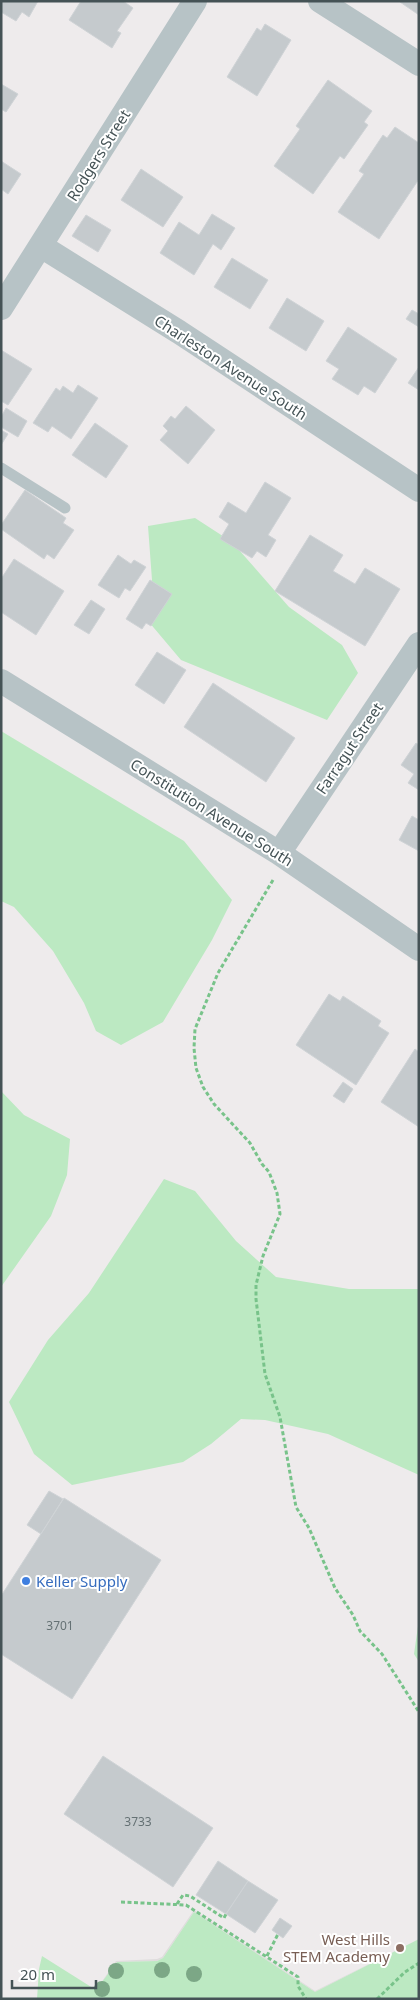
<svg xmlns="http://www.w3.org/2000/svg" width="420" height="2000" font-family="'Noto Sans',sans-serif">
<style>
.education{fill:#dfdcdd}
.green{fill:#bce9c2}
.building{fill:#c5cacd;stroke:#cfd3d6}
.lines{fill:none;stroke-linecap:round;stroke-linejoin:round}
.path{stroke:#78c38a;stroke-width:3;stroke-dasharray:4 2.5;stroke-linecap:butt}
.lane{stroke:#b7c3c6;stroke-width:11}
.street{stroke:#b7c3c6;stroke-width:24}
.tree{fill:#7ca786}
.shop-dot{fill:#3f7fe0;stroke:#fff;stroke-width:2}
.education-dot{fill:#8d6e63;stroke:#fff;stroke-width:2}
.labels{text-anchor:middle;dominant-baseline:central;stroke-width:4;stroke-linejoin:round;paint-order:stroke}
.number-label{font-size:12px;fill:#657174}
.street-label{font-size:15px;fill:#455356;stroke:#fff}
.shop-label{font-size:15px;fill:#366cbe;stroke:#fff;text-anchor:start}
.education-label{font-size:15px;fill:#785e54;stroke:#fff;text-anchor:end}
</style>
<rect width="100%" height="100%" fill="#eeebec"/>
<path class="education" d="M194,1910L315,1991L419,1939L315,1992L194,1912L163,1958L157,1961L117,1962L90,1999L116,1961L157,1959L162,1957Z"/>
<path class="green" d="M195,518L232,542L289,607L342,645L358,673L327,720L181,660L143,615L152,580L148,526Z
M1,731L184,841L232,900L212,940L163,1022L121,1045L96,1031L84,1003L53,951L14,907L1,901Z
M1,1091L24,1115L70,1139L67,1175L51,1216L1,1287Z
M164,1179L195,1191L236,1241L276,1277L349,1289H419V1475L328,1434L265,1420L241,1419L211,1444L183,1462L72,1485L34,1454L9,1402L48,1340L89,1293Z
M419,1619V1662L414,1654Z
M194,1912L315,1992L419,1939V1999H37L39,1969L42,1956L96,1990L117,1962L157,1961L163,1958Z"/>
<path class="building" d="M1,1H38L29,17L22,12L16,21L1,12Z
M81,1H123L133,8L117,31L121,33L112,48L69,20Z
M419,1V15L400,2V1Z
M265,24L291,40L257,96L227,77L257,28L261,31Z
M328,80L372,111L364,122L368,125L344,159L340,156L313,194L274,166L300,129L296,126Z
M1,84L18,94L6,112L1,109Z
M395,127L419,143V179L379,239L338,212L364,174L359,171L383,135L387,138Z
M1,161L21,174L8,194L1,189Z
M141,169L183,197L163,227L121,200Z
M212,214L235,228L221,250L213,244L194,275L160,253L179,222L199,235Z
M86,215L111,230L98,252L72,236Z
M232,258L268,280L250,309L214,287Z
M287,298L324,321L306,351L269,328Z
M412,310L419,314V327L406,319Z
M348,327L397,359L375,393L364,386L358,395L332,379L339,369L326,361Z
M1,350L32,369L8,405L1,401Z
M419,367V390L408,383Z
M78,385L98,398L71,439L52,426L48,432L33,423L56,388L60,391L63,386L73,393Z
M186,406L215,430L188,464L160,440L168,431L163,426L171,416L175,419Z
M6,408L27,421L18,437L1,427V417Z
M95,423L128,446L106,478L72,455Z
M1,430L8,434L1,445Z
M265,482L291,498L268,535L276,540L266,557L257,551L252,558L220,539L229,524L219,517L228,502L246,513Z
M25,490L66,518L63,523L74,530L54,559L47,554L44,559L1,529V525Z
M310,535L343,555L333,571L355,584L365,568L400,589L365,646L275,591Z
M118,555L131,564L134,560L146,567L130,591L125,588L119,598L98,585Z
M14,559L64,591L36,635L1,612V579Z
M150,580L172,594L151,626L146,623L142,629L126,619Z
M91,600L105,609L89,634L74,625Z
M157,652L186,670L164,704L135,685Z
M213,683L295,738L266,782L184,727Z
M416,743L419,745V790L408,783L414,774L401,765Z
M412,816L419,820V851L399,840Z
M329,994L340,1001L343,996L381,1021L378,1026L389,1033L356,1085L296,1045Z
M415,1049L419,1052V1127L381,1102Z
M343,1082L353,1089L344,1103L333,1096Z
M49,1491L63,1499L41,1534L27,1525Z
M64,1498L161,1560L72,1699L1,1654V1596Z
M103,1756L213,1828L173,1887L64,1814Z
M218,1861L248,1881L226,1914L196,1895Z
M248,1881L278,1900L255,1933L226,1914Z
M280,1918L292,1926L283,1938L272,1930Z"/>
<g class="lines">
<path class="path" d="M273,880L218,973L195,1029L194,1048L196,1068L203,1087L214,1104L250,1143L262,1164L269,1172L277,1193L280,1214L263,1256L256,1285V1299L265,1374L280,1417L296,1507L309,1528L335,1588L353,1615L360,1631L382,1654L419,1712
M121,1902L186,1905L298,1977V1986L306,1999
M177,1904L183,1895L190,1896L224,1918L226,1914
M267,1956L278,1934
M377,1999L405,1972L419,1963"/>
<path class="lane" d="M1,468L65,508"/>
<path class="street" d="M320,1L419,64
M41,246L179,332L419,490
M1,308L195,1
M1,681L279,853L419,949
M279,853L419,644"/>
</g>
<g class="tree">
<circle cx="162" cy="1970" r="8"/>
<circle cx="116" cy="1971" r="8"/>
<circle cx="194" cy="1974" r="8"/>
<circle cx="102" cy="1989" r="8"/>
</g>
<circle class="shop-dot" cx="26" cy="1581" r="5"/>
<circle class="education-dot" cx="400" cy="1948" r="5"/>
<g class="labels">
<g class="number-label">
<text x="60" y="1625">3701</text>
<text x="138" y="1821">3733</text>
</g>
<g class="street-label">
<text transform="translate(98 155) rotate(-58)">Rodgers Street</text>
<text transform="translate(231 367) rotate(33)">Charleston Avenue South</text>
<text transform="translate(349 748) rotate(-56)">Farragut Street</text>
<text transform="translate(212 812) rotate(32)">Constitution Avenue South</text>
</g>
<g class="shop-label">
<text x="36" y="1581">Keller Supply</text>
</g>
<g class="education-label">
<text x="390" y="1939">West Hills<tspan x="390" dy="17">STEM Academy</tspan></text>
</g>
</g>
<rect width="420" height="2000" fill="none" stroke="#455356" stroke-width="5"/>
<path d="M12 1980v8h84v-8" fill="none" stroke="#455356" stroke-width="2.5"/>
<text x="20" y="1980" font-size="15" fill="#455356" stroke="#ffffff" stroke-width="4" paint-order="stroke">20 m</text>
</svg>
